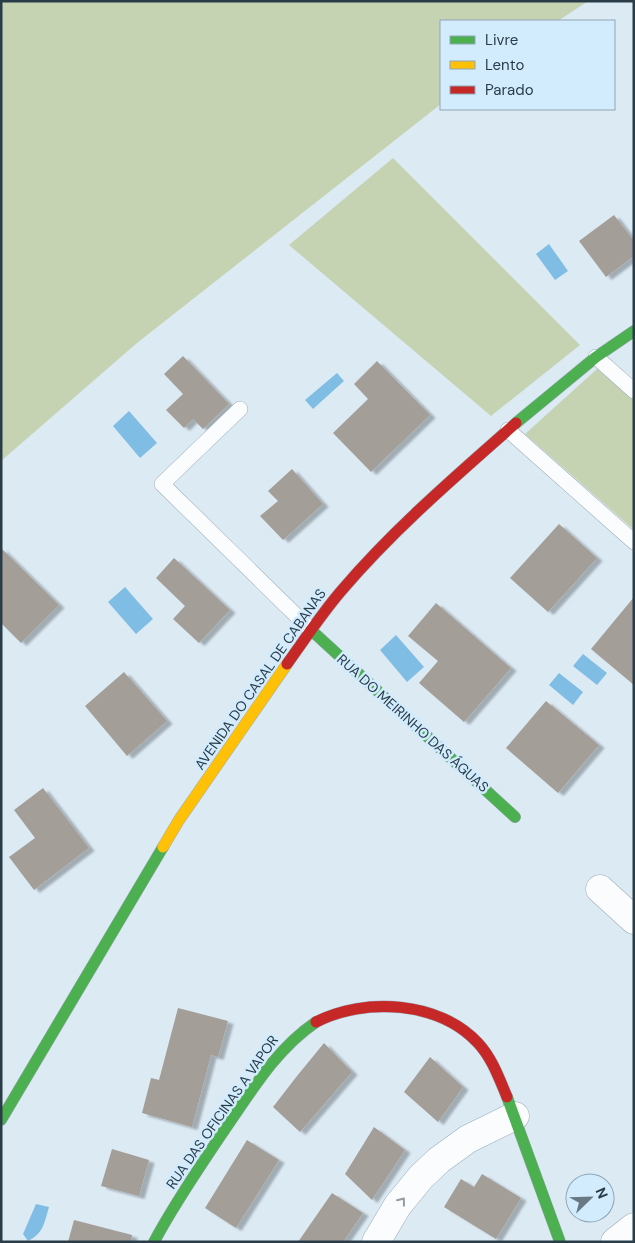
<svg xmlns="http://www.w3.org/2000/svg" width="635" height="1243" font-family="'DM Sans',sans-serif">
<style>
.green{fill:#c5d3b3}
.water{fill:#80bde4}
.building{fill:#a49e98;filter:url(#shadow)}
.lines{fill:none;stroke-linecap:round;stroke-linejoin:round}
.lane-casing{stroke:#9dabb5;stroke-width:16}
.street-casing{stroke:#9dabb5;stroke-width:29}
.fast-casing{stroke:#9dabb5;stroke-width:12}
.slow-casing{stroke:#9dabb5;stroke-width:12}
.jam-casing{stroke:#9dabb5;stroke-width:12}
.lane{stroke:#fafcfd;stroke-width:15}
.street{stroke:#fafcfd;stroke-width:28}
.fast{stroke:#4caf50;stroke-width:11}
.slow{stroke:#ffc107;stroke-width:11}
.jam{stroke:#c62828;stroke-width:11}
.oneway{stroke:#929ca2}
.labels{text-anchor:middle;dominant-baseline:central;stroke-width:5;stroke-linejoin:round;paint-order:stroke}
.street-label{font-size:14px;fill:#2a3c48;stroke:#d2ecfe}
</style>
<defs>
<filter id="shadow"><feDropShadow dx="5.5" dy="3" stdDeviation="1" flood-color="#0004"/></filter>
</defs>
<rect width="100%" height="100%" fill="#dceaf4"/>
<path class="green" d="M1,1H588L558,21H441V104L137,343L1,461Z
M393,158L580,345L491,416L289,245Z
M597,369L634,399V530L525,434Z"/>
<path class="water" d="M549,244L568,271L555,280L536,254Z
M337,373L344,381L313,409L305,400Z
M129,411L157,443L140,458L113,426Z
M125,587L153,619L136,634L108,602Z
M396,635L424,667L407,682L380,650Z
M583,654L607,673L597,685L573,666Z
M559,673L583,692L573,705L549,685Z
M36,1204L49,1207C44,1223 44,1233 28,1241L23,1234Z"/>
<path class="building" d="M614,215L634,241V256L606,277L579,241Z
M183,356L229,404L203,429L193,419L184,428L166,410L183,394L164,374Z
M377,361L430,415L371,472L333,433L368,399L354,384Z
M292,469L323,504L283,540L260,516L278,501L268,491Z
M559,524L597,558L548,612L510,578Z
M1,548L59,605L21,643L1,623Z
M174,558L230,610L199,643L173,619L185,606L156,578Z
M634,597V685L591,649Z
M436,603L511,668L464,722L419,683L438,661L408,636Z
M124,672L167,721L127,756L85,706Z
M546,701L599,745L558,793L506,748Z
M43,788L89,848L34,890L9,857L35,838L14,810Z
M178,1008L228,1021L218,1057L211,1055L192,1127L142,1113L151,1078L159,1080Z
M324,1043L352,1072L300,1132L273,1107L297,1076Z
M430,1057L463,1087L438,1122L404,1092Z
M374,1127L405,1150L372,1200L345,1174Z
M247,1140L279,1160L236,1228L205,1208Z
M112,1149L149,1160L139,1196L101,1186Z
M482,1174L521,1198L496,1239L444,1207L461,1179L474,1187Z
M332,1193L363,1213L343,1242H298Z
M74,1220L132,1235L131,1242H68Z"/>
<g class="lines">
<g class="lane-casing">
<path id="lane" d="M596,357L634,391
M240,409L162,484L311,630
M508,430L634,542"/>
</g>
<g class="street-casing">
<path id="street" d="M600,889L634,920
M376,1242L398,1205L421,1177L439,1160L468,1139L515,1116
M615,1242L634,1227"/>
</g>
<g class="fast-casing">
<path id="fast" d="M516,423L596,357L634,331
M311,630L515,817
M507,1097L560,1242
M1,1120L163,847
M154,1242C174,1204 199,1168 223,1132C251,1092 275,1050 316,1022"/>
</g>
<g class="slow-casing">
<path id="slow" d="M163,847L179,820L287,664"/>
</g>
<g class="jam-casing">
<path id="jam" d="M287,664C305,639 322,613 342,590C394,529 456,476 516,423
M316,1022C365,997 439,1001 478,1043C492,1058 499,1078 507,1097"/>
</g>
<use href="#lane" class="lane"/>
<use href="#street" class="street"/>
<use href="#fast" class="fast"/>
<use href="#slow" class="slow"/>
<use href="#jam" class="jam"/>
</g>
<defs><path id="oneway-chevron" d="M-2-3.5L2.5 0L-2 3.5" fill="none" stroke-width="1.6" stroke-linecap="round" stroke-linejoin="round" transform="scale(1.25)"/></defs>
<use class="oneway" href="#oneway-chevron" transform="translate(402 1201) rotate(-52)"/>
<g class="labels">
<g class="street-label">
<text transform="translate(260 679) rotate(-55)">AVENIDA DO CASAL DE CABANAS</text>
<text transform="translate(413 723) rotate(42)">RUA DO MEIRINHO DAS ÁGUAS</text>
<text transform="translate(222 1112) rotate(-55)">RUA DAS OFICINAS A VAPOR</text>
</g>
</g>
<rect width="635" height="1243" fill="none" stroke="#2a3c48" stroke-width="5"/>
<rect x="440" y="20" width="175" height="90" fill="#d2ecfe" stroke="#8fa6b5"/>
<rect x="450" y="36" width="25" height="8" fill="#4caf50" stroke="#8fa6b5"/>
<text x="485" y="45" font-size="15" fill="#2a3c48">Livre</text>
<rect x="450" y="61" width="25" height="8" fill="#ffc107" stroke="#8fa6b5"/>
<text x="485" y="70" font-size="15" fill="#2a3c48">Lento</text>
<rect x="450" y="86" width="25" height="8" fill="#c62828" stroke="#8fa6b5"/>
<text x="485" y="95" font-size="15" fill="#2a3c48">Parado</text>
<g transform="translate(590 1198) rotate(67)"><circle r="24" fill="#d2ecfe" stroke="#8fa6b5"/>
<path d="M0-4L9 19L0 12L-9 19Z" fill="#687984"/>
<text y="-8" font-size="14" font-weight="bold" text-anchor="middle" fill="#2a3c48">N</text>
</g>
</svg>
